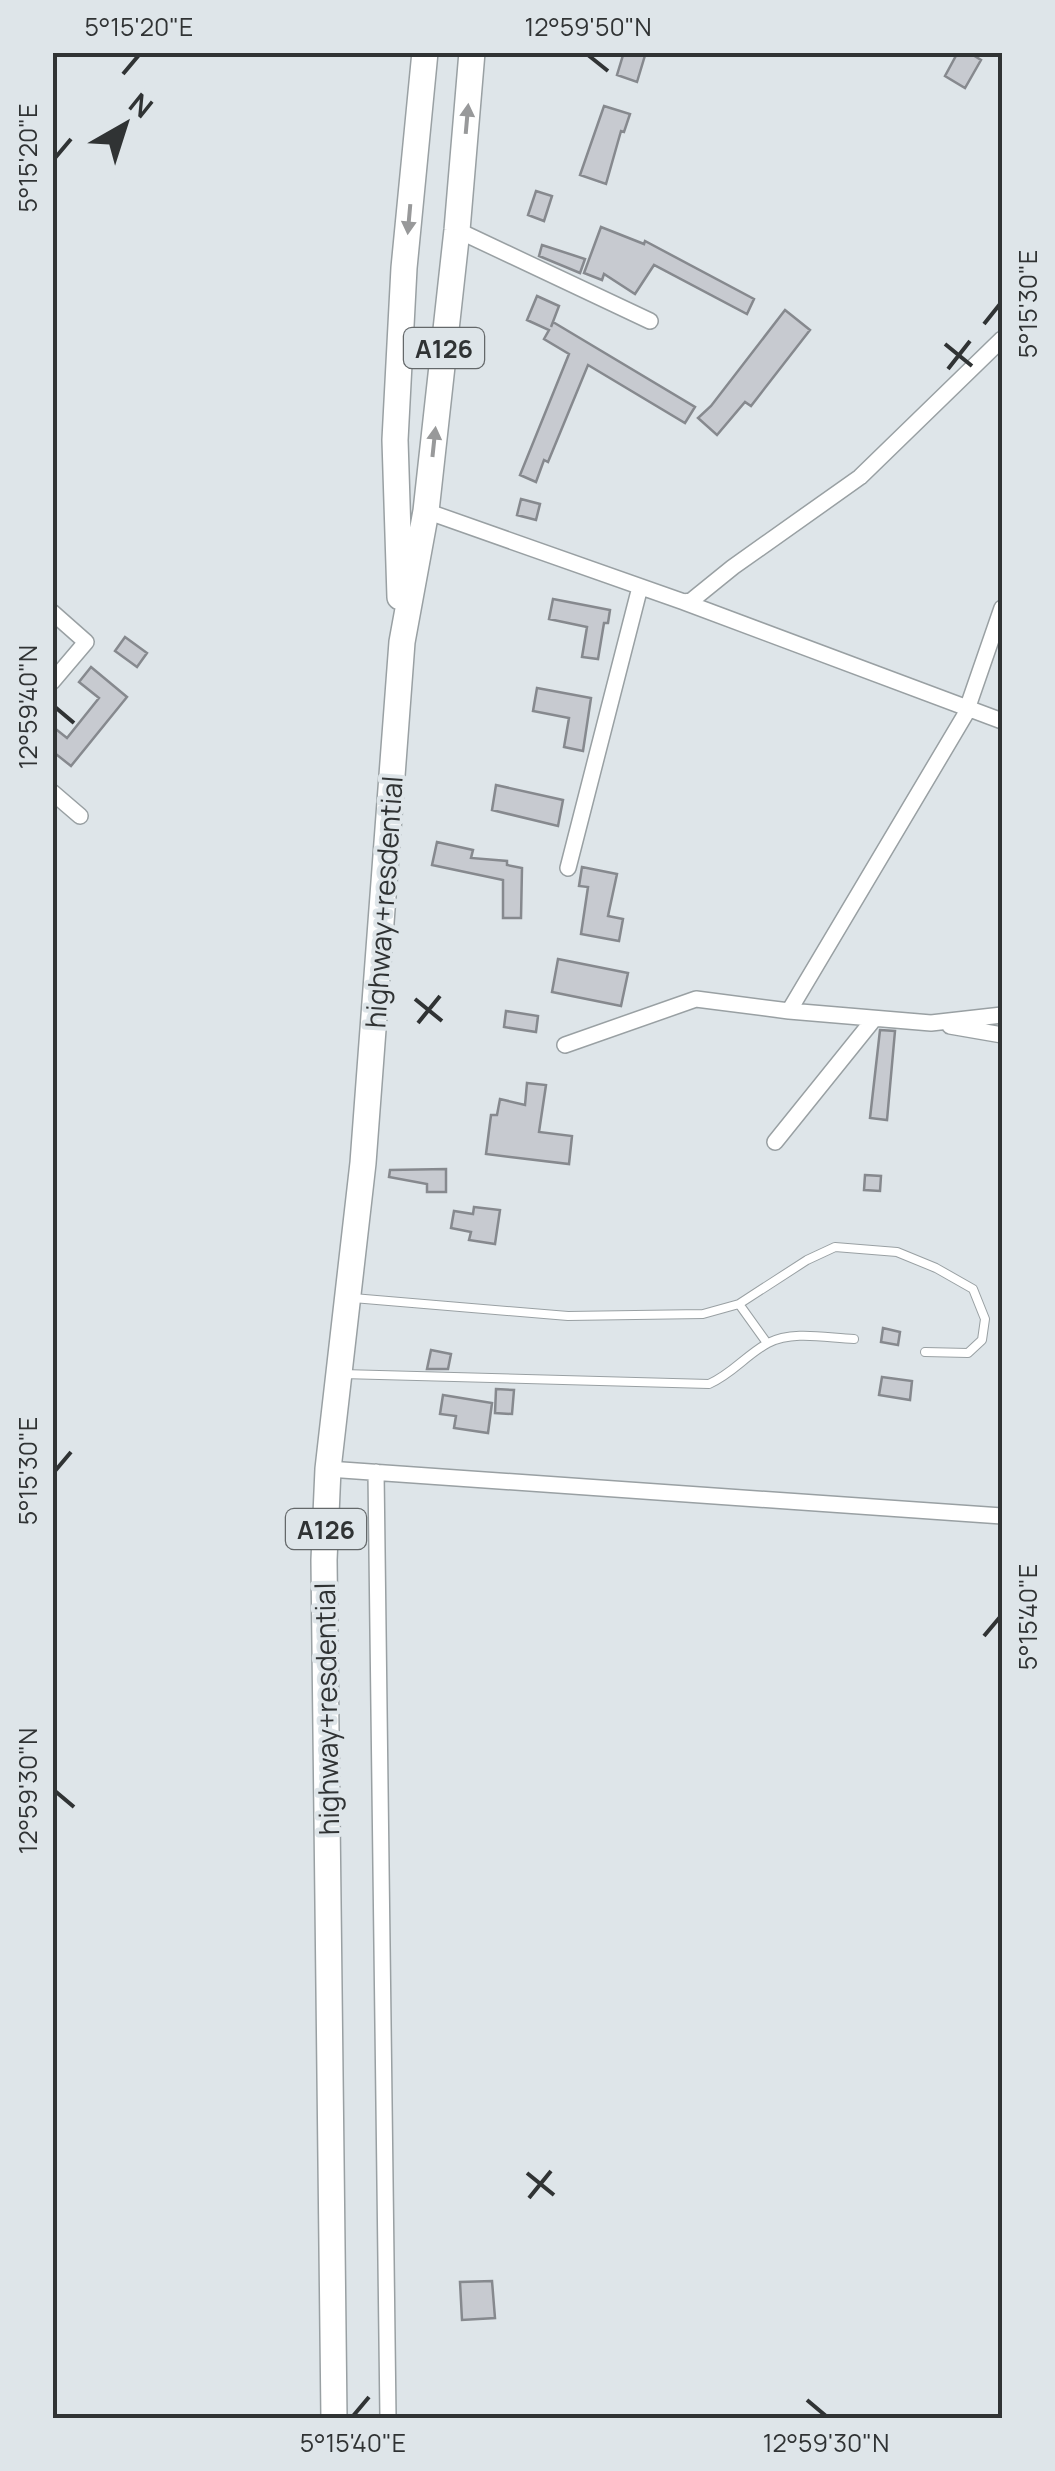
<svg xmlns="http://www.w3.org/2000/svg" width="1055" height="2471" font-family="Manrope,sans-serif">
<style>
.building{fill:#c7cad0;stroke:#86898e;stroke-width:2.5}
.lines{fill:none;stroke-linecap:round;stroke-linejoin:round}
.service-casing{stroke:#99a0a3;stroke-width:10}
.minor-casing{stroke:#99a0a3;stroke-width:18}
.trunk-casing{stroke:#99a0a3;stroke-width:28}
.service{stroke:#fff;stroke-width:8}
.minor{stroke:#fff;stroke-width:15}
.trunk{stroke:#fff;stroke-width:25}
.oneway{fill:#98999a}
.ticks{fill:none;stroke:#303334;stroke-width:4}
.labels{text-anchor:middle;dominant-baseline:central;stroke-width:8;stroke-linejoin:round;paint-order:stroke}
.shield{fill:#dee5e9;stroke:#64686a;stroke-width:2.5}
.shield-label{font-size:25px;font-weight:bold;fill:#303334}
.street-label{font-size:28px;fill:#303334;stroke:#dee5e9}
.neatline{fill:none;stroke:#303334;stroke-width:4}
.ticks-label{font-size:25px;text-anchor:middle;fill:#303334}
</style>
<rect width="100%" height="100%" fill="#dee5e9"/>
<path class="building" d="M624,52H646L637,82L617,75Z
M958,52H968L981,60L965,88L945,76Z
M604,106L630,114L624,132L621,131L606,184L580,175Z
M536,191L552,196L544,221L528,215Z
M601,227L644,244L645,241L754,299L747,314L654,265L635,294L604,274L602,280L584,273Z
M542,245L585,259L580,273L539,256Z
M537,296L559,306L551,327L553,322L695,407L685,423L588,365L548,462L544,460L536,482L520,475L569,354L544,339L549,330L527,320Z
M785,310L810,330L751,406L745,402L717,435L698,418L711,406Z
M521,499L540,504L536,520L517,515Z
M553,599L610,610L608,623H604L598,659L582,657L587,627L549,619Z
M125,637L147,653L137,667L115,651Z
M91,667L127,697L71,766L52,751V726L67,738L99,698L79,682Z
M537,688L591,698L583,751L564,747L569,718L533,711Z
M496,785L563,800L558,826L492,810Z
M437,842L473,850L471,858L507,861V865L522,868L521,918H503V880L432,865Z
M582,867L617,874L608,916L623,919L619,941L581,934L588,887L579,886Z
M558,959L628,973L621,1006L552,992Z
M506,1011L538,1016L536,1032L504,1027Z
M880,1030L895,1031L887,1120L870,1118Z
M527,1083L546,1085L539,1132L572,1136L569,1164L486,1154L491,1115H497L500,1099L525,1105Z
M446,1169V1192H427V1184L389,1177L390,1170Z
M865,1175L881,1176L880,1191L864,1190Z
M474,1207L500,1210L495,1244L469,1240L471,1232L451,1228L454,1211L473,1214Z
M883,1328L900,1332L898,1345L881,1342Z
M431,1350L451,1354L448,1369H427Z
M882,1377L912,1381L910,1400L879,1395Z
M496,1389L514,1390L512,1414L495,1413Z
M443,1395L492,1403L488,1433L454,1428L456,1416L440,1414Z
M492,2281L495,2318L462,2320L460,2282Z"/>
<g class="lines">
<g class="service-casing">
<path id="service" d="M353,1298L568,1316L703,1314L739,1304L807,1260L835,1247L897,1252L936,1268L973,1289L985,1319L982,1340L968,1353L925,1352
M739,1304L767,1343
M342,1374L709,1384C732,1374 746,1355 768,1343C793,1330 827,1338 854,1339"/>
</g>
<g class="minor-casing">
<path id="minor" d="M457,230L650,321
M426,511L684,602L691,601L733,567L860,477L1002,339
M684,602L1002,721
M52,612L86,642L52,682
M52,792L80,816
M568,868L640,587
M789,1011L965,715L1002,608
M950,1026L1002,1035
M565,1045L696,999L789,1011L931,1023L1002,1015
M775,1142L874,1019
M328,1469L1002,1516
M376,1472L388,2418"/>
</g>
<g class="trunk-casing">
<path id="trunk" d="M400,597L395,440L404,268L425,52
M334,2418L324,1560L328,1469L363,1163L402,642L426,511L457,230L472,52"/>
</g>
<use href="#service" class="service"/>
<use href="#minor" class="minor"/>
<use href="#trunk" class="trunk"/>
</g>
<defs><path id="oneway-solid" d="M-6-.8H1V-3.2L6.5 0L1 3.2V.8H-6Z" transform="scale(2.5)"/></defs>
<g class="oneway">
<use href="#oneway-solid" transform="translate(467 119) rotate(-85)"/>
<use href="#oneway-solid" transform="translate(409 219) rotate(95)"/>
<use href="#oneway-solid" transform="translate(434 442) rotate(-84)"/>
</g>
<path class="ticks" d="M588,55L608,71M123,74L139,55M55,158L71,139M984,324L1000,304M945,344L972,366M948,369L970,341M55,707L74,723M415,999L442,1021M418,1023L440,996M55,1471L71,1452M984,1636L1000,1617M55,1791L74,1807M527,2173L554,2195M529,2198L551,2171M807,2400L826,2416M353,2416L369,2397"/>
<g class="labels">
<g class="shield">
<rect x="404" y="328" width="80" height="40" rx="8"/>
<rect x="286" y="1509" width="80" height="40" rx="8"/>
</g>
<g class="shield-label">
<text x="444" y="348">A126</text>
<text x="326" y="1529">A126</text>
</g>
<g class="street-label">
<text transform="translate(383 902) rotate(-86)">highway+resdential</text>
<text transform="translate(326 1709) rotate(-91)">highway+resdential</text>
</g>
</g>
<rect width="1055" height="2471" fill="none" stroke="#dee5e9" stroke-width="110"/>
<g transform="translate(125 125) rotate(39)" stroke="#dee5e9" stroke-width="8" paint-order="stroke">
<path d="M0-8L18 38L0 25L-18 38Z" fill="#303334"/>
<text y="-15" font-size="28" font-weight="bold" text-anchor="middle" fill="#303334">N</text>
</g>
<rect x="55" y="55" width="945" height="2361" class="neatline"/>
<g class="ticks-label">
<text x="139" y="36">5°15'20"E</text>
<text x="588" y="36">12°59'50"N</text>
<text transform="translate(28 158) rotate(-90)" y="9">5°15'20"E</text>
<text transform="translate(1028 304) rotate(-90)" y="9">5°15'30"E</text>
<text transform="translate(28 707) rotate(-90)" y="9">12°59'40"N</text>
<text transform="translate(28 1471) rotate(-90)" y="9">5°15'30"E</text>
<text transform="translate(1028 1617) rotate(-90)" y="9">5°15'40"E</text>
<text transform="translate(28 1791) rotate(-90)" y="9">12°59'30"N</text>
<text x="353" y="2452">5°15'40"E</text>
<text x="826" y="2452">12°59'30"N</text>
</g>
</svg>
